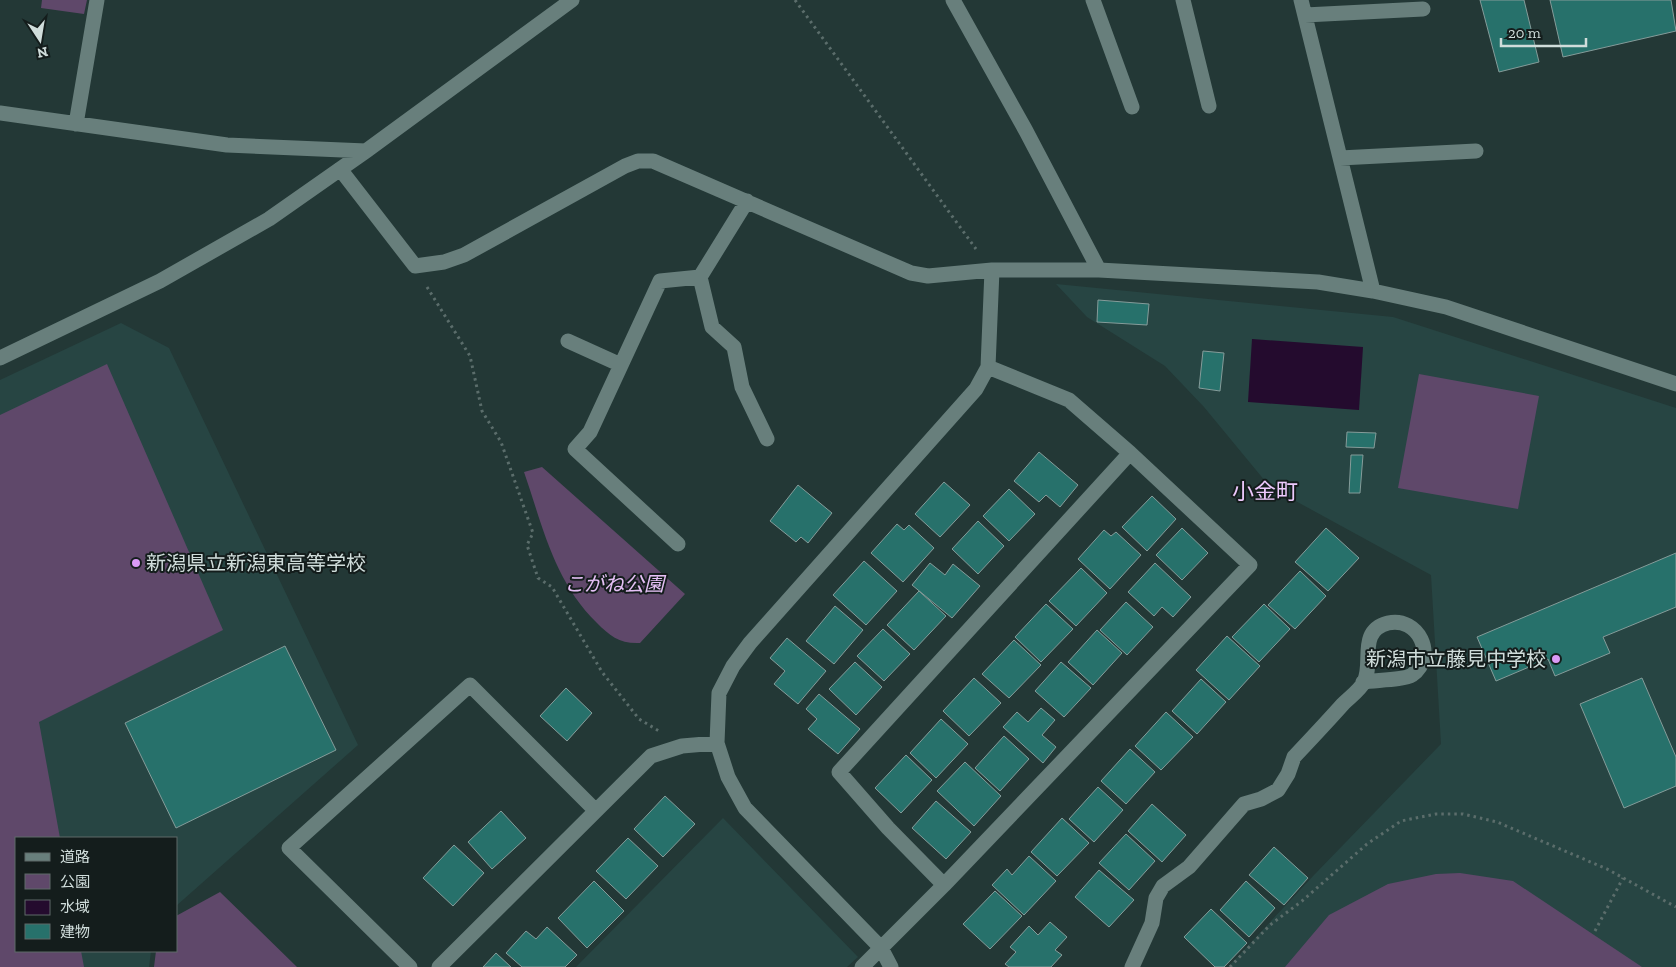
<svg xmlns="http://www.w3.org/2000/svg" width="1676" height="967" font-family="'Zilla Slab','Noto Sans JP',serif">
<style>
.built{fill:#274543}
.green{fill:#5f486a}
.water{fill:#240b2e}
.building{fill:#27716b;stroke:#859c9a}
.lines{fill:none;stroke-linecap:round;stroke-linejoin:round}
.path{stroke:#5b6d6b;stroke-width:3;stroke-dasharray:2.5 4;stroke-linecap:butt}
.minor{stroke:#687f7c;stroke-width:15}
.poi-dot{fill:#da9af6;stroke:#141d1c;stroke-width:2}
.labels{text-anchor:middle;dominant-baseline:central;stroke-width:4;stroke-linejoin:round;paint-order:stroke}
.poi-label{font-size:20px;fill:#d0dddb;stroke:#141d1c;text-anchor:start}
.park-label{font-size:20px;font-style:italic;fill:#e6c1f6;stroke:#141d1c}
.quarter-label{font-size:22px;fill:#edc9fd;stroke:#141d1c}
</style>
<rect width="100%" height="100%" fill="#233836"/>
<path class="built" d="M1056,284L1393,317L1676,408V967H1228L1314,875L1441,744L1431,575L1270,487L1204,407L1165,366L1087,317Z
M121,323L169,348L358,745L176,906V838H16V951H151L149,967H0V380Z
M723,818L858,957L847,967H576Z"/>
<path class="green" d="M42,0H87L84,14L41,8Z
M107,364L223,630L39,722L60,838H16V951H81L84,967H0V415Z
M1419,374L1539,396L1518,509L1398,488Z
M542,467L685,594L640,643C620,644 610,636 597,623C554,581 543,527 524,472Z
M1460,873L1513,881L1642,967H1285L1329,915L1388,884L1436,874Z
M220,892L297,967H154L156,951H176V916Z"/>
<path class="water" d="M1252,339L1363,347L1359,410L1248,402Z"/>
<path class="building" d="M1480,0H1524L1539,62L1499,72Z
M1550,0H1671L1676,31L1563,57Z
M1098,300L1149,304L1147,325L1097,322Z
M1203,351L1224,353L1220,391L1199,388Z
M1347,432L1376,433L1374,448L1346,447Z
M1039,452L1078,485L1060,507L1046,495L1039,502L1014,481Z
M1351,455H1363L1360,493H1349Z
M944,482L970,505L940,537L915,514Z
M798,485L832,513L808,543L801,537L796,542L770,521Z
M1009,489L1035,514L1009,541L983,516Z
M1152,496L1176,519L1147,551L1122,527Z
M978,521L1004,546L978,574L952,549Z
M897,524L904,530L909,525L934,548L903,582L871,553Z
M1182,528L1208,553L1182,580L1156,555Z
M1326,528L1359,558L1328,591L1295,562Z
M1104,530L1111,536L1116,532L1141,555L1110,589L1078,559Z
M1676,553V607L1603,637L1610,653L1555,676L1548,659L1496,681L1477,637Z
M864,561L897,591L866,625L833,595Z
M930,563L945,575L953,564L980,586L952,618L912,585Z
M1155,563L1191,597L1173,617L1162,607L1154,616L1128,592Z
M1081,568L1107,593L1076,626L1049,601Z
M1300,571L1326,596L1295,629L1268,605Z
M919,591L946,616L914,650L887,625Z
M1126,602L1153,627L1127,655L1100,630Z
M1046,604L1073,629L1041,662L1015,637Z
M1264,604L1290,629L1259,662L1232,637Z
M835,606L863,630L834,664L806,641Z
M883,629L910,654L884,681L857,656Z
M1097,630L1122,653L1093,685L1068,662Z
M1227,636L1260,666L1229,700L1196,670Z
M787,638L826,671L798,704L774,684L785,671L770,658Z
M1014,640L1041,665L1009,698L982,674Z
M285,646L336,750L176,828L125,723Z
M855,662L882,687L856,715L829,689Z
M1061,662L1091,688L1064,717L1035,691Z
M974,678L1001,703L969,736L943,711Z
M1642,678L1676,757V786L1624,808L1580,704Z
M1201,679L1226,702L1197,734L1172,711Z
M566,688L592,713L567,741L540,716Z
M819,694L860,729L838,754L808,729L817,719L806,709Z
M1041,708L1055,720L1042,735L1056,747L1043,763L1003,727L1017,712L1028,722Z
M1166,712L1193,737L1161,770L1135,746Z
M941,719L968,744L936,778L910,753Z
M1004,736L1029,759L1000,791L975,768Z
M1130,749L1155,772L1126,804L1101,781Z
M906,755L932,780L901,813L875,788Z
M965,762L1001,796L974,826L937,791Z
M1098,787L1123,810L1094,842L1069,819Z
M665,796L695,824L663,857L634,829Z
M936,801L971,832L946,859L912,828Z
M1152,804L1186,835L1162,862L1128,831Z
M501,811L526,838L492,869L468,842Z
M1062,818L1089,843L1057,876L1031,852Z
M1126,834L1155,861L1129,890L1099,863Z
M628,838L658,866L626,899L596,871Z
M454,845L484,873L453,906L423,878Z
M1274,847L1308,878L1284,905L1249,875Z
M1029,856L1056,881L1024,915L992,885L1007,869L1012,875Z
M1099,870L1134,900L1109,927L1075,897Z
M594,881L624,911L587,948L558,918Z
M1246,881L1275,908L1249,937L1220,910Z
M995,891L1022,916L990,949L963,924Z
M1211,909L1247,943L1224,967H1215L1184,937Z
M1050,922L1067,937L1055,950L1062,955L1051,967H1009L1005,964L1016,952L1010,947L1029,926L1038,935Z
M547,927L577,955L565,967H522L506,953L526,931L536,939Z
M496,953L511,967H483Z"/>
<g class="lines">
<path class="path" d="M795,0L976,249
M427,287L470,356L482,411L501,442L533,533L527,545L538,578L552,587L602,672L639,719L659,731
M1595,931L1623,878
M1230,967L1270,925L1302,901L1367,844L1401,821L1436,814H1463L1497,822L1607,869L1676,907"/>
<path class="minor" d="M953,0L1026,131L1099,270
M1093,0L1132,107
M1183,0L1209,106
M1301,0L1373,291
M1305,15L1423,9
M0,113L227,145L366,151
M76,124L97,0
M1340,158L1476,151
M340,169L415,266L444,262L464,255L625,166L638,161H653L911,273L928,276L992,270H1099L1318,282L1373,291L1446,307L1676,384
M747,201L700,277L712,327L734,347L742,387L767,439
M568,341L621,365
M0,358L160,281L269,219L366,151L572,0
M678,544L575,449L590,432L660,281L700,277
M944,885L888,828L839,772L1130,453
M410,967L289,848L470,685L595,810
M439,967L651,756L682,746L717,743
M862,967L944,885L1250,565L1130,453L1069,400L988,367
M891,967L881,948L745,808L728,777L717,743L719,693L733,666L750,643L976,389L988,367L992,270
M1132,967L1152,923L1156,898L1163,886L1189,867L1244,804L1261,799L1278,790L1288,774L1294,757C1310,740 1327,722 1343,704C1350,697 1360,690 1364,682C1374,663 1357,631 1388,623C1418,616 1438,656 1412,675C1404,680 1375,680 1363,682"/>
</g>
<g class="poi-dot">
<circle cx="136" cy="563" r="5"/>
<circle cx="1556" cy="659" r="5"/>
</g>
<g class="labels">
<g class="poi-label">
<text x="146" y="563">新潟県立新潟東高等学校</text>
<text x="1546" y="659" text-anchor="end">新潟市立藤見中学校</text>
</g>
<g class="park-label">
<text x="614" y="584">こがね公園</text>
</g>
<g class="quarter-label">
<text x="1265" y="491">小金町</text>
</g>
</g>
<rect x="15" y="837" width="162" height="115" fill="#141d1c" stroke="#5f6a68"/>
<rect x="25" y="853" width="25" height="8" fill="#687f7c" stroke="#5f6a68"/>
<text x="60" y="862" font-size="15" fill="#d0dddb">道路</text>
<rect x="25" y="874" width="25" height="15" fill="#5f486a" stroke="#5f6a68"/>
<text x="60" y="887" font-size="15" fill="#d0dddb">公園</text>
<rect x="25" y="900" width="25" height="15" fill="#240b2e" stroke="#5f6a68"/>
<text x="60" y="912" font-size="15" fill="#d0dddb">水域</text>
<rect x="25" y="924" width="25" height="15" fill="#27716b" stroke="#5f6a68"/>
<text x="60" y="937" font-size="15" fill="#d0dddb">建物</text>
<g transform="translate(40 40) rotate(168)" stroke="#141d1c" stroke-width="4" paint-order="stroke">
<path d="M0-4L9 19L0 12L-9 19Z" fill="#d0dddb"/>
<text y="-8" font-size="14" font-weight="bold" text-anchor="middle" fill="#d0dddb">N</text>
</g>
<path d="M1501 38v8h85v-8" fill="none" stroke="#d0dddb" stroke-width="2.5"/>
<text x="1508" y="38" font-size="15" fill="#d0dddb" stroke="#141d1c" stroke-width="4" paint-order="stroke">20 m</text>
</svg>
